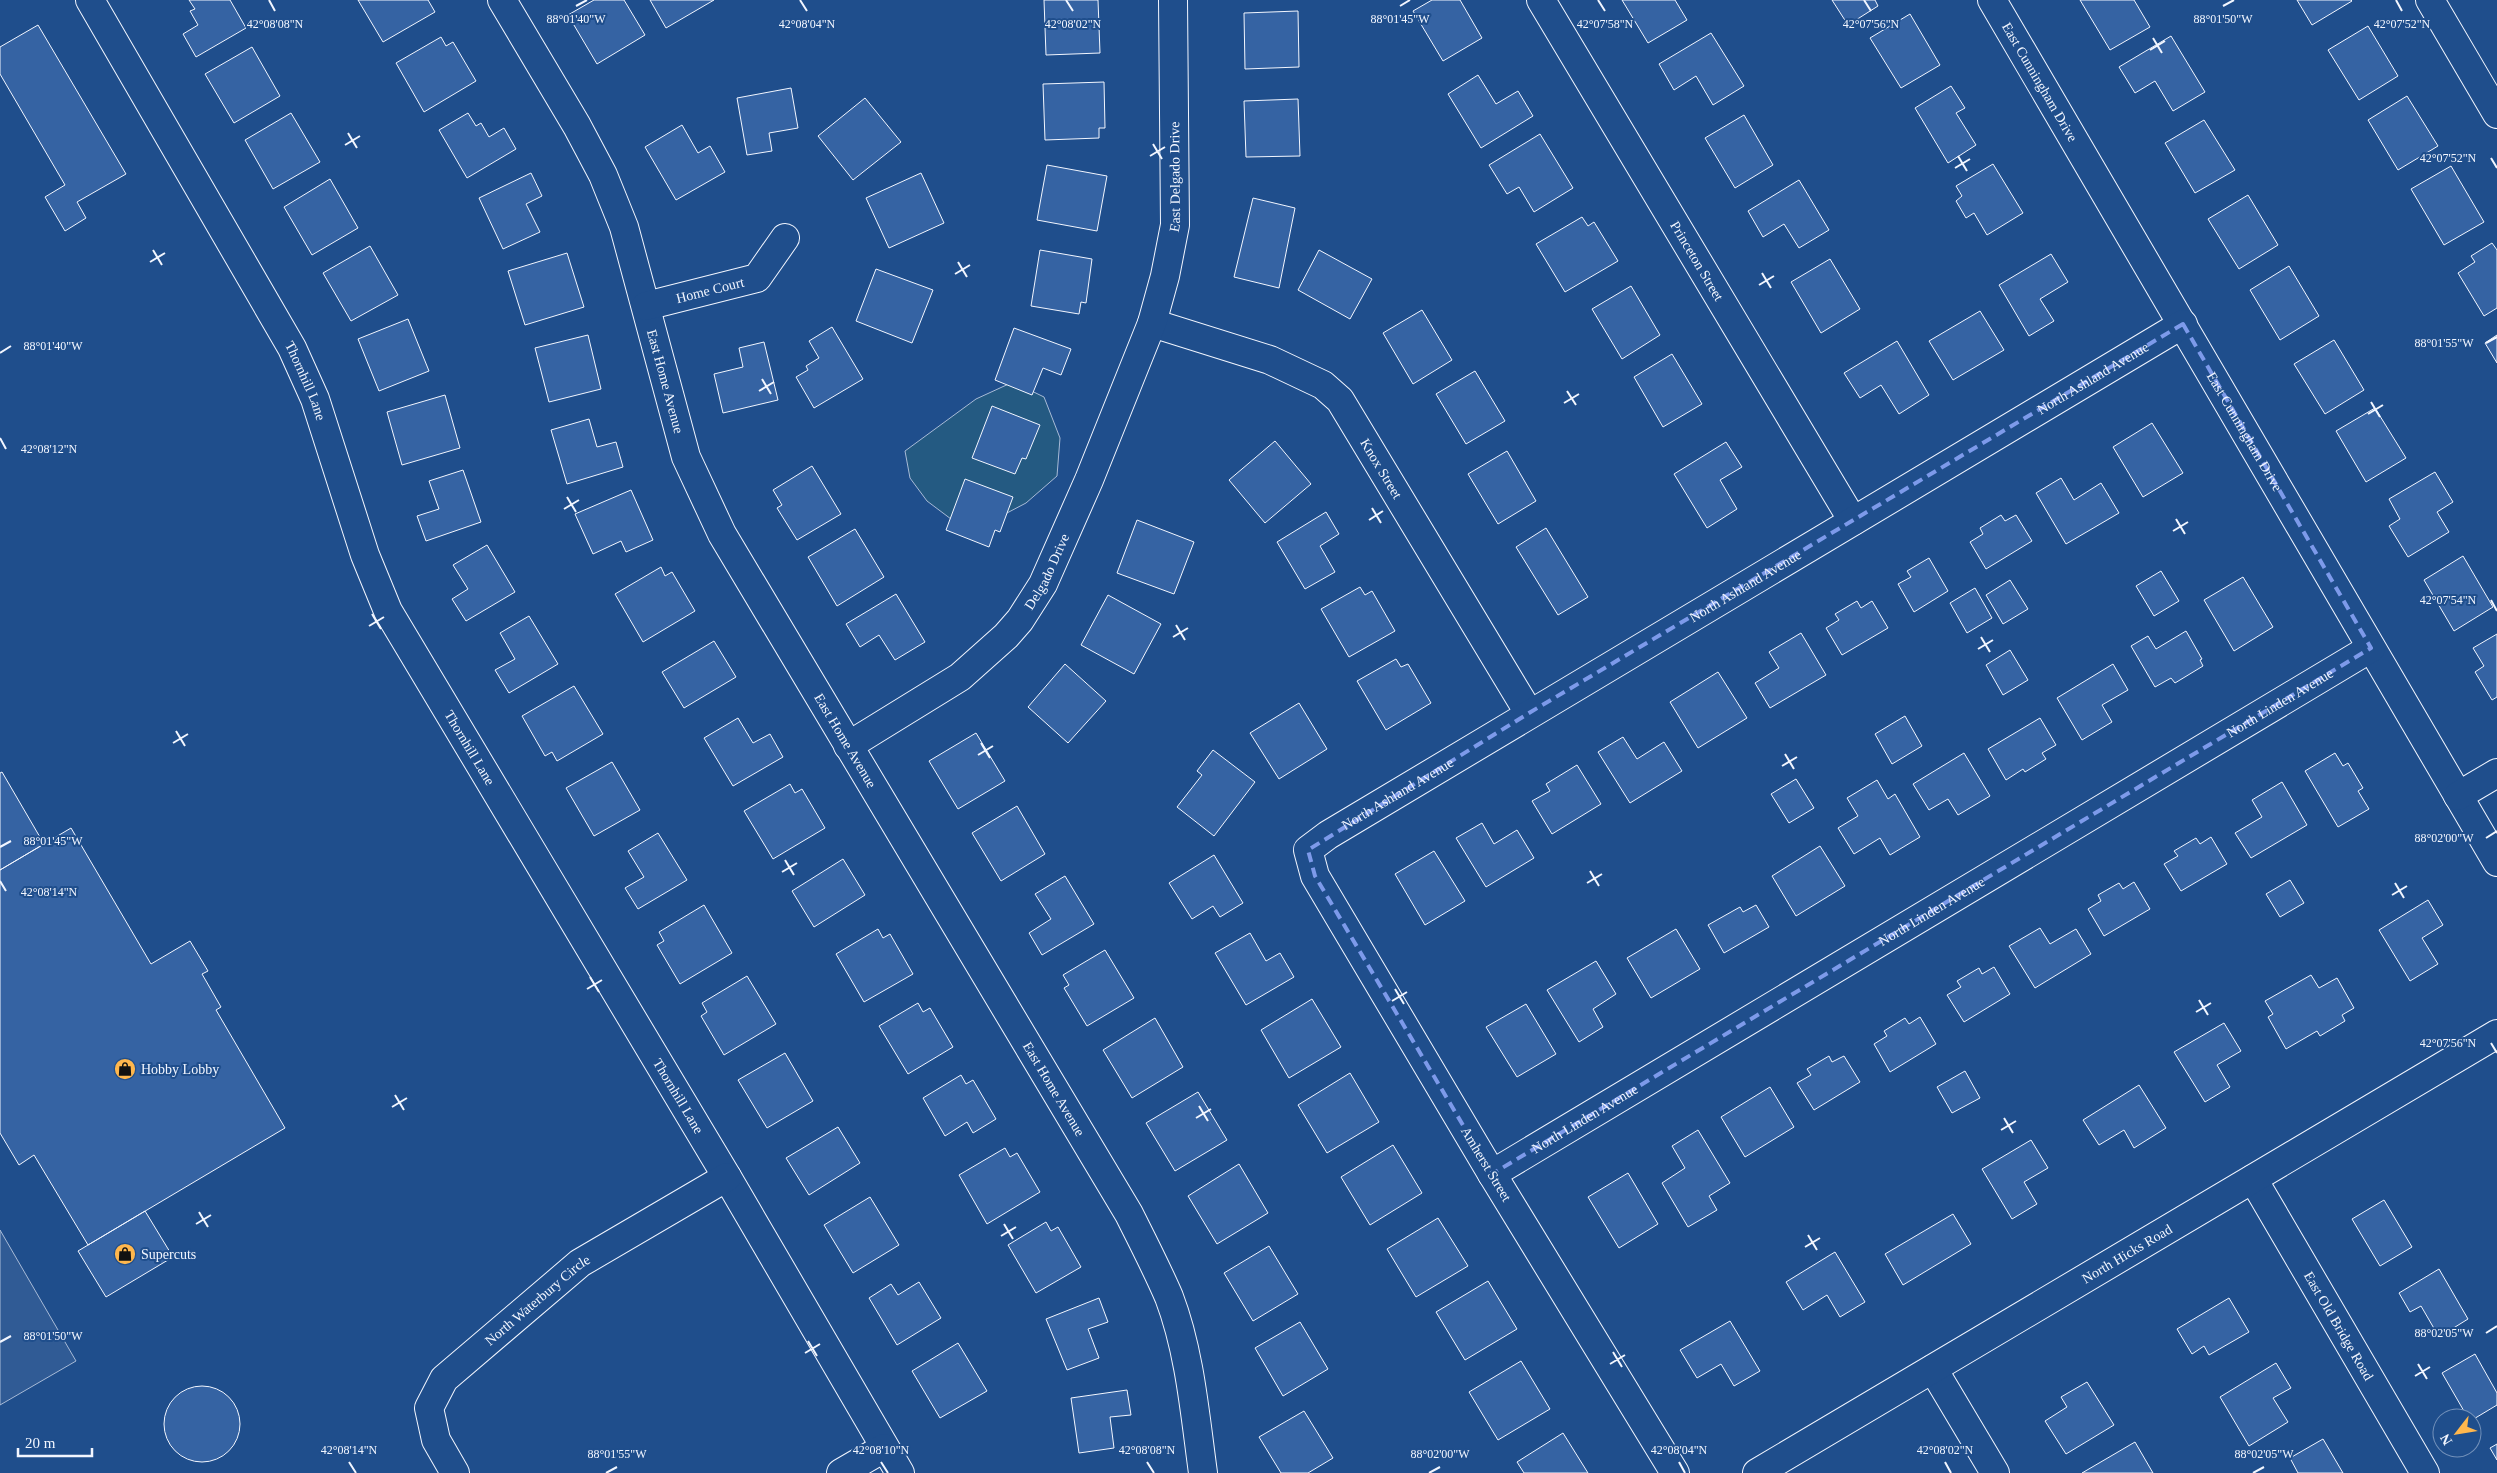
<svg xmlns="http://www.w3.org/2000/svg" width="2497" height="1473" font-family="'Times New Roman',serif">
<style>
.green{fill:#245a82;stroke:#a8bbd7}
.parking{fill:#305b95;stroke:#a8bbd7}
.building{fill:#3563a3;stroke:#f2f6ff}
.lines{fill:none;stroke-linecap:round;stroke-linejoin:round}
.minor-casing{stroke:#f2f6ff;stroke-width:30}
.major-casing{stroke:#f2f6ff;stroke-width:30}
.minor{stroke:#1f4e8c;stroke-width:28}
.major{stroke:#1f4e8c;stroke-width:28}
.marked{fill:none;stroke:#7d9aea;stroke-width:4;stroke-dasharray:10 6;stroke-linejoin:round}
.ticks{fill:none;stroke:#f2f6ff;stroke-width:2}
.labels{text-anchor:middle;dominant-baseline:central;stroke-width:4;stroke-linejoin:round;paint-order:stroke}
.street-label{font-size:14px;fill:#f2f6ff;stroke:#1f4e8c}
.poi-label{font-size:14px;fill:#f2f6ff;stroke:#1f4e8c;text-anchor:start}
.ticks-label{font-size:12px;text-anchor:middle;fill:#f2f6ff;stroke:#1f4e8c;stroke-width:4;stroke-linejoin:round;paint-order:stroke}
</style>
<rect width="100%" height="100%" fill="#1f4e8c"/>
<path class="green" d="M1013,382L1044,397L1060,438L1057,476L1026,503L986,524L951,519L927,501L910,478L905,451L976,399Z"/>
<path class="parking" d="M0,1230L76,1361L0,1405Z"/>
<path class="building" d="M189,0H230L246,28L196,57L183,34L198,25L190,11L195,9Z
M358,0H428L435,12L383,42Z
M594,0H624L645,35L597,64L568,15Z
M650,0H714L666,28Z
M1044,0H1098L1100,53L1046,55Z
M1432,0H1460L1482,38L1443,61L1413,11Z
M1622,0H1675L1687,20L1648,43Z
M1832,0H1875L1878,6L1848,25Z
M2080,0H2134L2150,27L2110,50Z
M2297,0H2351L2352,1L2312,25Z
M1298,11L1299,67L1245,69L1244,13Z
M1910,14L1940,65L1901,88L1870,38Z
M38,25L126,174L77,202L86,218L65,231L45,197L65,185L0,74V47Z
M2368,26L2398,76L2359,100L2328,50Z
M1711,33L1744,86L1713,105L1696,76L1674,90L1659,64Z
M2171,36L2205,92L2173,111L2155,81L2135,93L2119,67Z
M441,37L446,46L453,42L476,81L424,112L396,63Z
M252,47L280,96L234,123L205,74Z
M1478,75L1496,104L1518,91L1533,116L1481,148L1448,94Z
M1104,82L1105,128H1099V138L1045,140L1043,84Z
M1951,86L1965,108L1956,113L1976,145L1948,163L1915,108Z
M791,88L798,128L769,133L772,151L747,155L737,98Z
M2407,96L2438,146L2398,170L2368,120Z
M865,98L901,142L853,180L818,136Z
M1298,99L1300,156L1246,157L1244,101Z
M291,113L320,162L273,189L245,140Z
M468,113L476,126L481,123L489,137L504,128L516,149L467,178L439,130Z
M1744,115L1773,165L1735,188L1705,138Z
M2204,120L2235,170L2195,193L2165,143Z
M682,125L698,153L710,146L725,172L676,200L645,147Z
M1540,134L1573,188L1534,212L1519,187L1507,194L1489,165Z
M1993,164L2023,213L1987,235L1974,213L1966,218L1956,201L1962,196L1956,186Z
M1047,165L1107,176L1097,231L1037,220Z
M2451,166L2484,222L2444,245L2411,189Z
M531,173L542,196L526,204L540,232L503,249L479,198Z
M921,173L944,223L889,248L866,198Z
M330,179L358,228L312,255L284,207Z
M1799,180L1829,230L1799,248L1784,224L1763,237L1748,211Z
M2248,195L2278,245L2239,269L2208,219Z
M1253,198L1295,208L1279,288L1234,277Z
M1582,217L1588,226L1594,222L1618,261L1565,292L1536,244Z
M2492,243L2497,250V308L2484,316L2458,273L2475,262L2471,256Z
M370,246L398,295L351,321L323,273Z
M1040,250L1092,259L1086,303L1081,302L1079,314L1031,306Z
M1319,250L1372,279L1350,319L1298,290Z
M567,253L584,307L525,325L508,271Z
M2051,254L2068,282L2040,299L2054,321L2029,336L1999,285Z
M1830,259L1860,309L1821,333L1791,282Z
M2289,266L2319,316L2280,340L2250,290Z
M876,269L933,290L912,343L856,321Z
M1631,286L1660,335L1622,359L1592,309Z
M1422,310L1452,360L1413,384L1383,333Z
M1980,311L2004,350L1953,380L1929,341Z
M408,319L429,371L379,391L358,339Z
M832,327L863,379L814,408L796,377L808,370L806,366L819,358L809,341Z
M1014,328L1071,349L1061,375L1043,368L1032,395L995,380Z
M588,335L601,389L549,402L535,348Z
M2497,335V363L2485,343Z
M2334,340L2364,390L2325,414L2294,364Z
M1897,341L1929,395L1899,414L1881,385L1860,398L1844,373Z
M764,342L778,400L723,413L714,374L743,367L739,348Z
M1672,354L1702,404L1663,427L1634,377Z
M1475,371L1505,421L1466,444L1436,394Z
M445,395L460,448L402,465L387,412Z
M992,406L1040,425L1026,459L1022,458L1015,474L972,458Z
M2375,408L2406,458L2366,482L2336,431Z
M589,419L597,447L616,442L623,467L567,484L551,430Z
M2152,423L2183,473L2143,497L2113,447Z
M1275,441L1311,484L1265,523L1229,480Z
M1726,442L1742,467L1720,480L1737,509L1707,528L1674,474Z
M1507,451L1536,501L1498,524L1468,474Z
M812,466L841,514L797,540L777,508L782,505L773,490Z
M463,470L481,522L426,541L417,516L439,509L429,481Z
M2435,472L2453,502L2437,512L2449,532L2408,557L2389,526L2400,519L2389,499Z
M2061,478L2074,500L2101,483L2119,513L2066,544L2036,493Z
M965,479L1013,497L1000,532L995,530L989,547L946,530Z
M631,490L653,540L626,552L621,541L593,554L575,514Z
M1326,512L1339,534L1320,546L1335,572L1305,589L1277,542Z
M2001,515L2005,521L2016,515L2032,541L1986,569L1970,542L1983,534L1980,528Z
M1137,520L1194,542L1174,594L1117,573Z
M1546,528L1588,597L1558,615L1516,547Z
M855,529L884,577L837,606L808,557Z
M487,545L515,592L466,621L452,599L468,589L453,565Z
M2463,556L2493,607L2454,631L2424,580Z
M1929,558L1948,591L1914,612L1898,584L1911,577L1907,571Z
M661,567L665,576L672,572L695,611L643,642L615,594Z
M2161,571L2179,601L2154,616L2136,586Z
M2243,577L2273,627L2234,651L2204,600Z
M2010,580L2028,609L2003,624L1986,595Z
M1360,587L1365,595L1372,591L1395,631L1349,657L1321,609Z
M1975,588L1992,618L1967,633L1950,603Z
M896,594L925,642L895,660L879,635L860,647L846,624Z
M1108,595L1161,624L1134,674L1081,645Z
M1857,601L1861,608L1872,601L1888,628L1842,655L1826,628L1839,620L1835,614Z
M529,616L558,664L509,693L495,670L515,659L500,633Z
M2186,631L2202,659L2200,660L2203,666L2175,683L2171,678L2155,687L2131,646L2148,636L2156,649Z
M1801,633L1826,675L1770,708L1755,683L1779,668L1769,652Z
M2497,634V697L2492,700L2475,672L2484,666L2473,648Z
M714,641L736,677L684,708L662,672Z
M2010,650L2028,680L2003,695L1986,665Z
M1396,659L1401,667L1408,664L1431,703L1386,730L1357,681Z
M1065,664L1106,701L1068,743L1028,707Z
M2113,664L2128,690L2102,705L2112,722L2082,740L2057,698Z
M1718,672L1747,718L1698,748L1670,702Z
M574,686L603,734L557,761L552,752L545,756L522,716Z
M1299,703L1327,749L1279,779L1250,733Z
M1905,716L1922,746L1892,764L1875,734Z
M738,718L753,743L770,734L783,757L733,786L704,738Z
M2040,718L2056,745L2042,753L2046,759L2025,772L2023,769L2006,780L1988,749Z
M976,733L1005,781L958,809L929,761Z
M1623,737L1637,759L1664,742L1682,771L1630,803L1598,752Z
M1213,750L1255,782L1214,836L1177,807L1202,775L1197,771Z
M1964,753L1990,796L1958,815L1948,799L1929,810L1913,784Z
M2335,753L2343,766L2348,763L2363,788L2358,791L2369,809L2338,827L2305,771Z
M612,762L640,810L594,836L566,788Z
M1577,765L1601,804L1552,834L1532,801L1550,791L1546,784Z
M2,772L44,844L0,870V773Z
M1796,779L1814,808L1789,823L1771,794Z
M1877,780L1888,799L1895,794L1920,837L1890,855L1880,838L1854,854L1838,828L1858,816L1847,798Z
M2282,782L2307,825L2251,858L2235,833L2262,817L2252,800Z
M790,784L795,793L802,789L825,828L773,859L744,811Z
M1017,806L1045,854L1001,881L972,833Z
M1482,823L1494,844L1517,830L1534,858L1486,887L1456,838Z
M71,828L151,964L190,941L208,971L202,974L221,1007L216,1010L285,1128L88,1245L34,1155L19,1165L0,1133V870Z
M658,833L687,880L638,909L625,888L644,877L628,851Z
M2211,837L2227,864L2181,891L2164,864L2178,856L2174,851L2196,838L2200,844Z
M1820,846L1845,886L1796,916L1772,876Z
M1434,851L1465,901L1425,925L1395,874Z
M1214,855L1243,903L1220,917L1213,906L1192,919L1169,883Z
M843,859L865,895L814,927L792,891Z
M1065,876L1094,924L1042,955L1029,933L1051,919L1035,894Z
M2290,880L2304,903L2280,917L2266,894Z
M2134,882L2150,909L2104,936L2088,909L2101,901L2098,895L2119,883L2123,889Z
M2428,900L2443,925L2422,938L2438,964L2410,981L2379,930Z
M704,905L732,953L680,984L657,945L664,941L659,932Z
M1756,905L1769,927L1724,953L1708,925L1740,907L1743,912Z
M2040,928L2050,944L2076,929L2091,954L2035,988L2009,946Z
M878,929L883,938L890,934L913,974L864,1002L836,954Z
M1676,929L1700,969L1651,998L1627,958Z
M1250,933L1266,961L1280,953L1294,977L1246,1005L1215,953Z
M1105,950L1134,998L1087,1026L1064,988L1069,985L1063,975Z
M1596,961L1616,994L1593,1009L1603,1027L1579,1042L1547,990Z
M1994,967L2010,994L1964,1022L1947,995L1961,987L1957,981L1979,968L1982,974Z
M2311,975L2319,988L2337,978L2354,1008L2342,1015L2345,1021L2320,1036L2317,1031L2286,1049L2268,1017L2273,1014L2265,1001Z
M747,976L776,1024L724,1055L701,1016L707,1012L702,1003Z
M1312,999L1341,1047L1289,1078L1261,1030Z
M918,1003L923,1012L930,1008L953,1047L908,1074L879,1026Z
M1526,1004L1556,1054L1517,1077L1486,1027Z
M1920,1017L1936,1044L1890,1072L1874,1044L1887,1036L1884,1031L1905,1018L1909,1024Z
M1155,1018L1183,1067L1132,1098L1103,1050Z
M2224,1023L2241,1051L2217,1065L2230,1087L2205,1102L2174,1052Z
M785,1053L813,1101L767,1128L738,1080Z
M1829,1056L1832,1062L1844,1056L1860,1082L1814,1110L1797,1083L1811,1075L1807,1069Z
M1965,1071L1980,1098L1952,1113L1937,1087Z
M1350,1073L1379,1122L1327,1153L1298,1105Z
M961,1075L966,1084L973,1080L996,1119L973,1133L967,1122L945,1136L923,1098Z
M2139,1085L2166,1128L2134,1148L2124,1130L2099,1145L2083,1120Z
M1770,1087L1794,1127L1745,1157L1721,1117Z
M1198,1092L1227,1140L1175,1171L1146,1123Z
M838,1127L860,1163L809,1195L786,1158Z
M1698,1130L1730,1183L1709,1196L1717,1210L1688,1227L1662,1183L1685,1168L1672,1146Z
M2031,1140L2048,1168L2024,1182L2037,1204L2012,1219L1982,1169Z
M1393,1145L1422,1193L1370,1225L1341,1177Z
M1005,1148L1010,1157L1017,1153L1040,1192L987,1224L959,1175Z
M1239,1164L1268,1213L1217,1244L1188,1196Z
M1628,1173L1658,1224L1619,1248L1588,1197Z
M870,1197L899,1245L853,1273L824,1225Z
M2384,1200L2412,1247L2380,1266L2352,1219Z
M145,1211L173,1257L106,1297L78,1251Z
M1953,1214L1971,1244L1903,1285L1885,1254Z
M1438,1218L1468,1266L1416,1297L1387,1249Z
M1046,1222L1051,1231L1058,1227L1081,1267L1036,1293L1008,1245Z
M1269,1246L1298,1294L1253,1321L1224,1273Z
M1835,1252L1865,1302L1840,1317L1827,1295L1803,1310L1786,1282Z
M2439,1269L2468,1319L2439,1337L2421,1306L2410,1312L2399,1293Z
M1488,1281L1517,1329L1465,1360L1436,1312Z
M919,1282L941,1318L897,1345L869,1298L891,1284L898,1295Z
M1099,1298L1108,1322L1088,1329L1099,1358L1067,1370L1046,1319Z
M2229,1298L2249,1332L2209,1355L2204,1346L2192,1354L2177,1329Z
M1730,1321L1760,1371L1734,1386L1721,1364L1697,1378L1680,1350Z
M1300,1322L1328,1369L1283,1396L1255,1348Z
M958,1343L987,1391L940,1418L912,1371Z
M2475,1354L2497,1393V1405L2472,1420L2468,1418L2442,1373Z
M1521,1361L1550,1409L1498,1440L1469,1392Z
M2276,1363L2291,1388L2273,1398L2288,1422L2249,1446L2220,1397Z
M2087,1382L2114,1425L2066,1454L2045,1421L2067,1407L2061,1397Z
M164 1424a38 38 0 1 1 76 0a38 38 0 1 1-76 0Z
M1127,1390L1131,1415L1110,1417L1114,1448L1079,1453L1071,1398Z
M1304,1411L1333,1458L1308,1473H1281L1259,1437Z
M1563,1433L1588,1473H1524L1517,1462Z
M2323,1439L2343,1473H2298L2290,1458Z
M2135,1442L2153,1473H2082Z
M2497,1444V1460L2490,1448Z"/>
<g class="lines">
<g class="minor-casing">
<g id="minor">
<path id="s1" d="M90,0L292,348L315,399L365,555L388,611L727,1177L900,1473"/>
<path id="s2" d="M502,0L577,126L603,175L624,227L686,457L722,534L1129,1214C1143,1242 1157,1269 1169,1297C1190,1352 1195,1415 1203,1473"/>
<path id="s3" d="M1541,0L1853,521"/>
<path id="s4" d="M1992,0L2497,862"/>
<path d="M2430,0L2497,114"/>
<path id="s5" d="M646,306L757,278L785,238"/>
<path id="s6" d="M1152,323L1270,360L1323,385L1340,400L1529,713"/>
<path id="s7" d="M848,746L960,677L1006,636L1020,620L1043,584L1089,480L1152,323L1165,276L1175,225L1173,0"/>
<path d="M2458,796L2497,773"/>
<path id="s8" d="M1492,1174L2371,648"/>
<path id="s9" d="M2253,1179L2425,1473"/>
<path d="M1933,1369L1995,1473"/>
<path id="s10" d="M455,1473L436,1440L429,1408L444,1379L580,1263L727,1177"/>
<path d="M841,1473L884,1448"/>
<path id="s11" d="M1675,1473L1492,1174L1315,876L1308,850L1328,835L2183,324"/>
</g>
</g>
<g class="major-casing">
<g id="major">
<path id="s12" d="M1757,1473L2497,1034"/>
</g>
</g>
<use href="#minor" class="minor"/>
<use href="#major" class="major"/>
</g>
<path class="marked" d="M2183,324L2371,648L1492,1174L1315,876L1308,850L1529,713Z"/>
<path class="ticks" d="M269,0L275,11M800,0L807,11M1066,0L1073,11M1598,0L1605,11M1864,0L1871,11M2396,0L2402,11M576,6L587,0M1400,6L1410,0M2223,6L2234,0M2153,38L2162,53M2150,50L2165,41M348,133L357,148M1153,144L1162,159M345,145L360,136M1150,156L1165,147M1958,156L1967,171M2491,158L2497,168M1955,168L1970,159M153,250L162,265M150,262L165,253M958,262L967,277M1762,273L1771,288M955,274L970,265M1759,285L1774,276M2486,343L2497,337M0,353L11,346M762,379L771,394M759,391L774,382M1567,391L1576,405M2371,402L2380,417M1564,403L1579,394M2368,414L2383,405M0,438L6,449M567,497L576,512M1372,508L1381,523M564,509L579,500M2176,519L2185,534M1369,520L1383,511M2173,531L2188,522M2491,600L2497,611M372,614L381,629M1176,625L1185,640M369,626L384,617M1173,637L1188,628M1981,637L1990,652M1978,649L1993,640M176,731L185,746M173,743L188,734M981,743L990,758M1785,754L1794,769M978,755L993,746M1782,766L1797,757M2486,838L2497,831M0,847L11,841M785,860L794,875M1590,871L1599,886M782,872L797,863M0,881L6,891M1587,883L1602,874M2395,883L2404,898M2392,895L2407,886M590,977L599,992M587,989L602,980M1395,989L1404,1004M2199,1000L2208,1015M1392,1001L1407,992M2196,1012L2211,1003M2491,1043L2497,1053M395,1095L404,1110M1199,1106L1208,1121M392,1107L407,1098M1196,1118L1211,1109M2004,1118L2013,1133M2001,1130L2016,1121M199,1212L208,1227M196,1224L211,1215M1004,1224L1013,1239M1808,1235L1817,1250M1001,1236L1016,1227M1805,1247L1820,1238M2486,1333L2497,1326M808,1341L817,1356M0,1342L11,1336M1613,1352L1622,1367M805,1353L820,1344M1610,1364L1625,1355M2418,1364L2427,1379M2415,1376L2430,1367M349,1462L356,1473M881,1462L888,1473M1147,1462L1154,1473M1679,1462L1685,1473M1945,1462L1951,1473M606,1473L617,1467M1429,1473L1440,1467M2253,1473L2264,1467"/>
<defs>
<g id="shop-disc" transform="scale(1.125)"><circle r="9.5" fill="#ffb74d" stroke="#1f4e8c"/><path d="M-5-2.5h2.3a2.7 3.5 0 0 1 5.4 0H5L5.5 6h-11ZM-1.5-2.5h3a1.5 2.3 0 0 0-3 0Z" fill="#111"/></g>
</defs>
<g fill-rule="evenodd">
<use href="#shop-disc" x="125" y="1069"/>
<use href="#shop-disc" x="125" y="1254"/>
</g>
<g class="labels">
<g class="street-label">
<text stroke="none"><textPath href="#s4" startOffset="95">East Cunningham Drive</textPath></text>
<text stroke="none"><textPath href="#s7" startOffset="689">East Delgado Drive</textPath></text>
<text stroke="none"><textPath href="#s3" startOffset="304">Princeton Street</textPath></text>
<text stroke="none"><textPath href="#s5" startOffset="66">Home Court</textPath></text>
<text stroke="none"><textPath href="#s11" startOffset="1640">North Ashland Avenue</textPath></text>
<text stroke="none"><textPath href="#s1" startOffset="438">Thornhill Lane</textPath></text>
<text stroke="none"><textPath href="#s2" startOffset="418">East Home Avenue</textPath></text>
<text stroke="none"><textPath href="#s4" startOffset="500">East Cunningham Drive</textPath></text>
<text stroke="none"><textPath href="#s6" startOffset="285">Knox Street</textPath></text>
<text stroke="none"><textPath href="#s7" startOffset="270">Delgado Drive</textPath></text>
<text stroke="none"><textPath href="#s11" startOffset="1235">North Ashland Avenue</textPath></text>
<text stroke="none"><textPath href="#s8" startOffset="918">North Linden Avenue</textPath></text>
<text stroke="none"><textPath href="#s2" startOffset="822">East Home Avenue</textPath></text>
<text stroke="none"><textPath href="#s1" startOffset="842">Thornhill Lane</textPath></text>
<text stroke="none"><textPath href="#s11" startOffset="830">North Ashland Avenue</textPath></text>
<text stroke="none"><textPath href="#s8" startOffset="512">North Linden Avenue</textPath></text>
<text stroke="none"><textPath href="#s2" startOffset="1228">East Home Avenue</textPath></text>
<text stroke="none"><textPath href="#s1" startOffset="1248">Thornhill Lane</textPath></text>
<text stroke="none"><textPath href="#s8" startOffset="108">North Linden Avenue</textPath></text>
<text transform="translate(1486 1164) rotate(59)">Amherst Street</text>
<text stroke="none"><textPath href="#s12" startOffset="430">North Hicks Road</textPath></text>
<text stroke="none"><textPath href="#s10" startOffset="226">North Waterbury Circle</textPath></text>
<text stroke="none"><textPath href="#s9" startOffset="170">East Old Bridge Road</textPath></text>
</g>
<g class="poi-label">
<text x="141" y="1069">Hobby Lobby</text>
<text x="141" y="1254">Supercuts</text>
</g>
</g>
<g class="ticks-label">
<text x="576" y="23">88°01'40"W</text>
<text x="1400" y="23">88°01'45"W</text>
<text x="2223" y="23">88°01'50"W</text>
<text x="275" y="28">42°08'08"N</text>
<text x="807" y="28">42°08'04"N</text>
<text x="1073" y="28">42°08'02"N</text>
<text x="1605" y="28">42°07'58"N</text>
<text x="1871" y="28">42°07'56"N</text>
<text x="2402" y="28">42°07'52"N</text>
<text x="2448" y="162">42°07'52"N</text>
<text x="2444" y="347">88°01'55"W</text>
<text x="53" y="350">88°01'40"W</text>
<text x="49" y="453">42°08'12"N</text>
<text x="2448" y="604">42°07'54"N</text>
<text x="2444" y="842">88°02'00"W</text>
<text x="53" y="845">88°01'45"W</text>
<text x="49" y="896">42°08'14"N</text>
<text x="2448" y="1047">42°07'56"N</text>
<text x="2444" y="1337">88°02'05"W</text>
<text x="53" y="1340">88°01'50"W</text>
<text x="349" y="1454">42°08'14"N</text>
<text x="881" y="1454">42°08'10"N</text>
<text x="1147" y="1454">42°08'08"N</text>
<text x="1679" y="1454">42°08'04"N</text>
<text x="1945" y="1454">42°08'02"N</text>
<text x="617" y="1458">88°01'55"W</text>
<text x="1440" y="1458">88°02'00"W</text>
<text x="2264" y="1458">88°02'05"W</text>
</g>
<g transform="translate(2457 1433) rotate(239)"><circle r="24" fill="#1f4e8c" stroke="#7391ba"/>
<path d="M0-4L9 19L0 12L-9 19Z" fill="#ffb74d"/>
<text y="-8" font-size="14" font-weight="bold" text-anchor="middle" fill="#f2f6ff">N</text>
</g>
<path d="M18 1448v8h74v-8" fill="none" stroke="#f2f6ff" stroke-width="2.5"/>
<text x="25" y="1448" font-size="15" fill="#f2f6ff" stroke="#1f4e8c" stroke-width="4" paint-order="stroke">20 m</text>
</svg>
